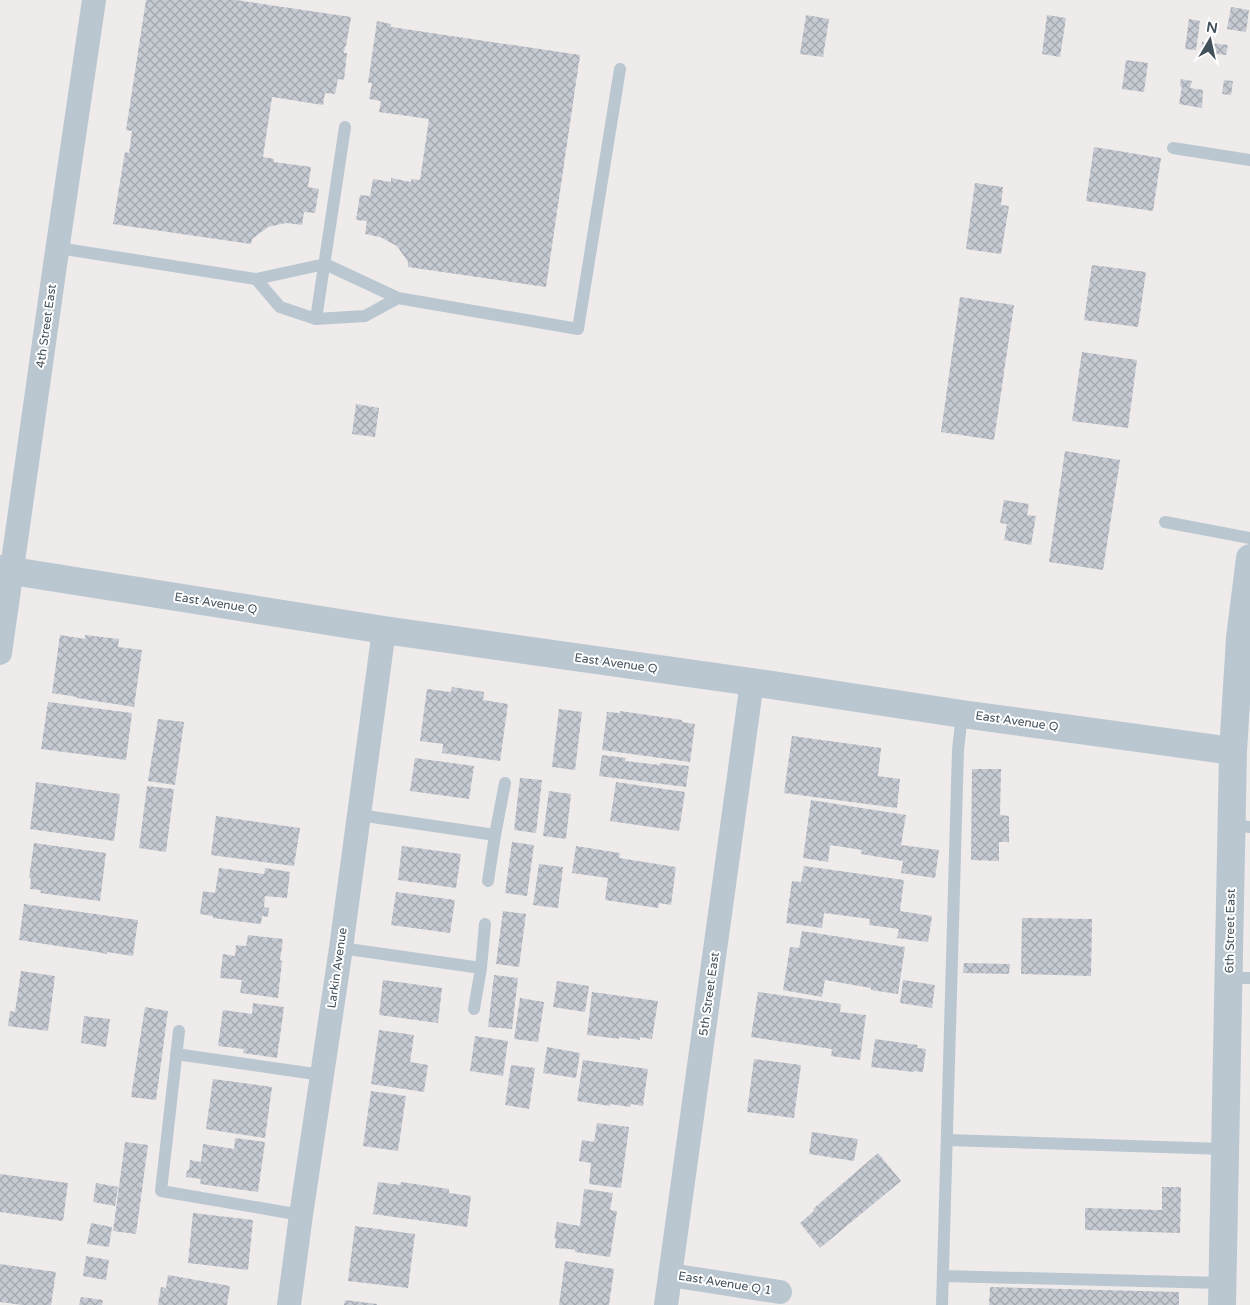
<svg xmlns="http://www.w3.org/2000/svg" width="1250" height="1305" font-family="'Varela Round',sans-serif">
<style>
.building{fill:url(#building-cross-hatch)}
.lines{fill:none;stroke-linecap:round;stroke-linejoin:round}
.service{stroke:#bac7d0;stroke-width:12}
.minor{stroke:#bac7d0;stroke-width:24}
.tertiary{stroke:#bac7d0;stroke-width:28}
.labels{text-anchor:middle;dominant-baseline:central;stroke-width:4;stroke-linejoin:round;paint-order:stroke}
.street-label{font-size:12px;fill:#42505a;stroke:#fff}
</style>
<defs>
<pattern id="building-cross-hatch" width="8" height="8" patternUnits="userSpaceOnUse" patternTransform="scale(1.25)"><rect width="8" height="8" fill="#c6cad2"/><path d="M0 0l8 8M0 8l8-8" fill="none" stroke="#a2a6ad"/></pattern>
</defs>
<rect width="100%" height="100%" fill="#efebeb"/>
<path class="building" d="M146,0H236L351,17L346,46H345L344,53H347L344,80L338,79L335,94L325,93L323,105L272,97L263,157L274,159V162L311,167L308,187L319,189L315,213L304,212L302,225L286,223L268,227L252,239L251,244L113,224L125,152L129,153L132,131L126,130Z
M1231,7L1249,10L1246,32L1227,29Z
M806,15L829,19L823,57L800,54Z
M1047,15L1066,18L1060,57L1042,54Z
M1189,19L1200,21L1196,50L1185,49Z
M377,21L391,24V27L580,55L546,287L408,267V262L397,246L380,237L365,234L367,221L356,220L360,195L370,196L373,179L391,182V178L411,182V179L420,180L429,119L379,112L381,101L369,99L372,83H368Z
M1202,42L1228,45L1226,55L1201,52Z
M1126,60L1148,63L1144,92L1122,89Z
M1181,79L1192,81L1190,88L1203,90L1202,108L1179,104L1182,87L1180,86Z
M1224,80L1233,81L1231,95L1222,94Z
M1094,147L1161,158L1153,211L1086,201Z
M975,183L1003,187L1001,205L1009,206L1001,254L966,249Z
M1092,265L1146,272L1138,327L1084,320Z
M960,297L1014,305L994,440L941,432Z
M1082,352L1137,360L1128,428L1072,421Z
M356,404L379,408L375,437L352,434Z
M1065,451L1120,460L1103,570L1049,562Z
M1004,500L1029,504L1027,515L1036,516L1031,545L1004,540L1007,524L1000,523Z
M60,635L85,639V635L119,639L118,647L142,650L134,707L77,698V697L52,693Z
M452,687L484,692L483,700L508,704L500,761L442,753L443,744L420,741L427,689L451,692Z
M48,702L132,713L126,760L41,749Z
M559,709L582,712L575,770L552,767Z
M620,711L682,720V722L695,724L690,762L602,750L607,712L620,713Z
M158,719L184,722L175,785L148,781Z
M792,736L881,748L878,776L900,779L897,808L784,793Z
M602,755L626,758L625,761L660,765V763L689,766L686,787L599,776Z
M415,758L474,766L469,799L410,791Z
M972,769H1001L1000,815L1009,816V842H999V861L971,860Z
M520,778L542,780L536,833L514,830Z
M36,782L120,794L114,841L30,829Z
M616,782L685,792L679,831L610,821Z
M147,786L174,789L166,852L139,848Z
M549,791L571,794L566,839L543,836Z
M811,800L906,815L901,845L939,850L935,878L901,873L903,861L861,854L862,850L830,845L828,862L803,858Z
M216,816L300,828L294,866L211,855Z
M512,842L534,845L527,896L505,893Z
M34,843L106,853L100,901L40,893L41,890L30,889L31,878H29Z
M402,846L461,854L456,888L398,880Z
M576,846L620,853L619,858L676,867L671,905L659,903L658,908L605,900L608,878L572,873Z
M539,864L563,867L558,908L533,905Z
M804,866L904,880L900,911L932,916L928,942L897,938L899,929L869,925L870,919L824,913L822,928L786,923L792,881L801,882Z
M219,868L264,874L265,868L290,872L287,898L265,896L264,907L269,908L268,917L262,916L261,924L213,918V916L200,914L203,891L215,893Z
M396,892L455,900L450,933L391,925Z
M24,904L138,920L133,956L107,952V954L97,952L19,940Z
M503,911L526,914L519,967L496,964Z
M1022,918L1092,919L1091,976L1021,974Z
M802,931L905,947L898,994L871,990V988L825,980L822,997L783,990L790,947L799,948Z
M248,935L283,939L280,960L282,961L278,998L240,993L242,980L220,978L223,954L235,956L236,945L246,946Z
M964,963L1010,964L1009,974L963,973Z
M21,971L55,976L48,1031L8,1026L10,1011L15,1012Z
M494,975L518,978L512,1029L488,1027Z
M383,980L442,988L438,1023L379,1015Z
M903,980L935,985L932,1008L900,1003Z
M557,981L589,986L585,1012L553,1007Z
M592,992L658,1001L652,1039L640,1037V1040L619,1037V1039L587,1035Z
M758,992L841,1004L840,1012L866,1015L860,1060L831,1056L832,1049L751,1037Z
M520,998L544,1002L538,1042L514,1039Z
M253,1003L284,1007L277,1058L243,1053L244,1049L218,1046L223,1010L252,1014Z
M145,1007L168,1011L156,1100L131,1097Z
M84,1016L110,1019L106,1047L81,1043Z
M379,1030L414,1035L410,1062L428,1065L424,1092L371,1084Z
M475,1036L508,1041L503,1076L470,1071Z
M875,1039L918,1045L917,1048L926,1049L923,1072L914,1071V1072L871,1067Z
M547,1047L580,1053L576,1078L543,1073Z
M754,1059L801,1065L794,1118L747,1112Z
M583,1060L648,1069L643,1106L631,1104L630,1107L610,1104V1106L577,1101Z
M511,1065L535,1068L529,1109L505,1105Z
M213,1079L272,1087L265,1138L206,1129Z
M371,1091L406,1096L398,1151L363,1146Z
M597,1123L629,1127L621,1188L589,1184L591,1163L579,1161L582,1140L594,1142Z
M812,1132L858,1139L854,1161L809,1154Z
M235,1138L265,1142L258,1192L200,1184L201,1179L186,1177L187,1170H189L190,1160L201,1162L203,1144L234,1149Z
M125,1142L148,1145L136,1234L113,1231Z
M878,1153L901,1181L820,1248L800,1223L814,1211L813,1209Z
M0,1174L68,1183L63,1221L0,1212Z
M378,1182L400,1185L401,1182L449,1189V1193L471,1196L467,1227L373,1214Z
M96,1183L118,1187L115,1206L93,1202Z
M1162,1187H1181L1180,1233L1085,1230V1208L1162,1210Z
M584,1189L613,1193L610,1210L617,1211L610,1257L575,1252V1250L569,1249L555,1248L556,1239H554L557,1222L580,1226Z
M193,1213L253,1220L248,1270L188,1263Z
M91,1223L112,1227L109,1247L87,1244Z
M355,1226L415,1234L408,1288L348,1281Z
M86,1256L109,1260L106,1280L83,1276Z
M565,1261L614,1269L609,1305H559Z
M0,1264L56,1272L51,1305H22L0,1302Z
M168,1275L230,1286L227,1305H158L161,1287L166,1288Z
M990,1287L1179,1292V1305H989Z
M81,1297L103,1300L102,1305H79Z
M345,1300L377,1304V1305H344Z"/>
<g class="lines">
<path class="service" d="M1173,148L1250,160
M58,248L256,279L325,264L398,298L578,329L620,69
M256,279L280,307L316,319L365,316L398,298
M316,319L345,127
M1165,522L1250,538
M359,815L495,835L505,783
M1232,825L1250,827
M488,881L495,835
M341,948L481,968L485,924
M1229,978H1250
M474,1009L481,968
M179,1031L161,1191L301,1215
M176,1054L322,1075
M947,1140L1224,1149
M943,1276L1222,1283
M942,1305L958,750L962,714"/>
<path class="minor" d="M0,653L56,258L94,0
M670,1275L780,1292
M289,1305L301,1215L341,948L384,630
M666,1305L752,682"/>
<path class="tertiary" d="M0,569L384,630L752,682L962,714L1233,751
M1222,1305L1233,751L1240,638L1250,558"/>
</g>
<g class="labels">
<g class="street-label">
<text transform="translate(46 326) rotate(-82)">4th Street East</text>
<text transform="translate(216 603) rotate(9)">East Avenue Q</text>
<text transform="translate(616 663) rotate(8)">East Avenue Q</text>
<text transform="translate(1017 721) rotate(8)">East Avenue Q</text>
<text transform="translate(1230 931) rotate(-89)">6th Street East</text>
<text transform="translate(337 968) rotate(-82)">Larkin Avenue</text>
<text transform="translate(709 994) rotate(-82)">5th Street East</text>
<text transform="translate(725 1283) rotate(9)">East Avenue Q 1</text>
</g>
</g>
<g transform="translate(1210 40) rotate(9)" stroke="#ffffff" stroke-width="4" paint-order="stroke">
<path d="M0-4L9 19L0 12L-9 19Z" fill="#42505a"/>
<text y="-8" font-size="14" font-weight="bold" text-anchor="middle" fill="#42505a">N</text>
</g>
</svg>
